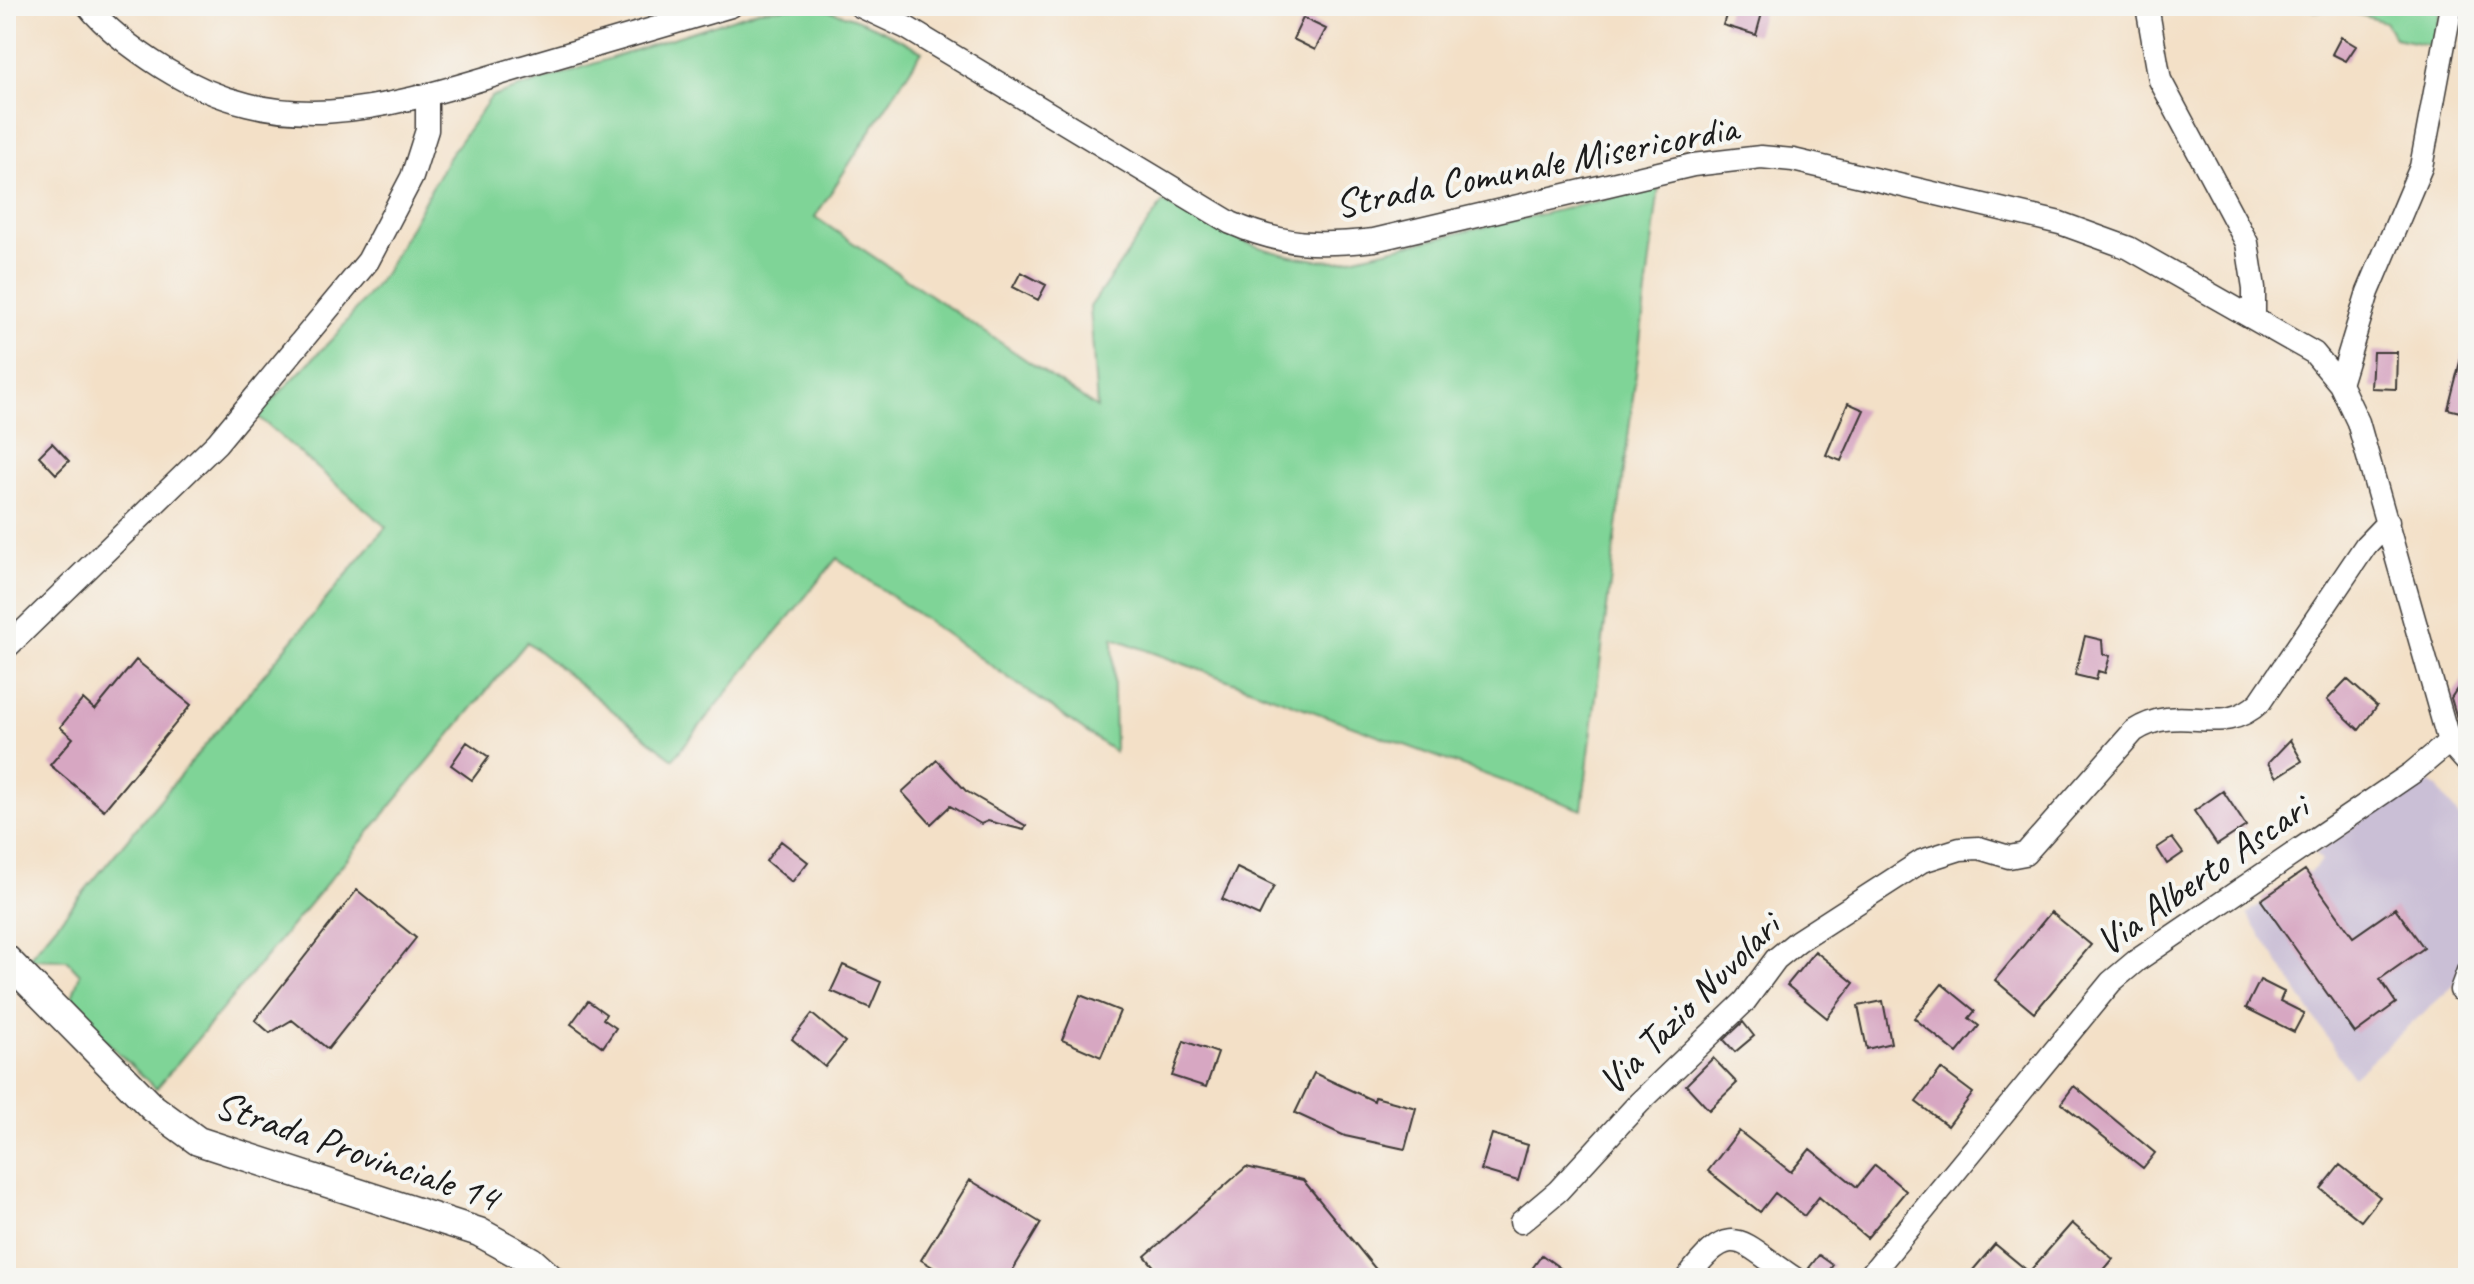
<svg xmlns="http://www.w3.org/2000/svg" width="2474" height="1284" font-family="Caveat,sans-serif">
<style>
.industrial{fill:#cabfd6}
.green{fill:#7fd497;stroke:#4e785a;stroke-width:2}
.building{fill:#d7a7c2}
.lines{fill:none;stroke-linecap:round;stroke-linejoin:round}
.minor-casing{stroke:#3c3936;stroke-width:25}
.major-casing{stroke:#3c3936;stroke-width:31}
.minor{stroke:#fff;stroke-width:22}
.major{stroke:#fff;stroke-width:28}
.labels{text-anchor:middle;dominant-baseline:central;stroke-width:8;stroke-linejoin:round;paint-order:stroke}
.street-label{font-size:40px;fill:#1c1c1c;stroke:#f6f6f2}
</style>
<rect width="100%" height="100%" fill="#f6f6f2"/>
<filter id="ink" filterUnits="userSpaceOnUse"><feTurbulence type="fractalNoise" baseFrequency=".0125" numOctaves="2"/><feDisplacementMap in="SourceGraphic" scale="16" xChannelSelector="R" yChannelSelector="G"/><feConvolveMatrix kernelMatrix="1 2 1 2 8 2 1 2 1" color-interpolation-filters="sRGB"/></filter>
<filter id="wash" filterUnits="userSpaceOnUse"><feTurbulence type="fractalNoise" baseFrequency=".006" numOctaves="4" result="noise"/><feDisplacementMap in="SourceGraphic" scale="32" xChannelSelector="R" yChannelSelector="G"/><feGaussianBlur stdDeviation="1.8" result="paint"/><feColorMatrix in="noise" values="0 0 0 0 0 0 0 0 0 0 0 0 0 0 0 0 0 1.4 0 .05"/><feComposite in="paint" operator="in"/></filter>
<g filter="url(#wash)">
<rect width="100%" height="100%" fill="#f3e0c7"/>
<path class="industrial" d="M2422,778L2437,787L2468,830V943L2453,986L2353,1077L2247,914L2305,870L2309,873L2322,861L2315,854Z"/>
<path class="green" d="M807,6C851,13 883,30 922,51L815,217L1097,408L1090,307L1163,202C1221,233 1271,260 1338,261L1659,187L1582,810L1113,638L1115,752L837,558L673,759L527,642L156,1089L69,1006L80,974L67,960L28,959L386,527L257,416L335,336L385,273L448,158L491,97L759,10Z
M2312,6H2441L2433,46L2395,38L2385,22L2336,8L2314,11Z"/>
<g id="blocks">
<path class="building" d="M1729,6H1764L1756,35L1723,25Z
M1303,18L1326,29L1315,50L1293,39Z
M2341,37L2356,46L2346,61L2332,54Z
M1021,272L1046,285L1038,300L1013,287Z
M2373,352H2397L2396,389L2371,388Z
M2462,354L2468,355V414L2448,409Z
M1848,403L1864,410L1841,461L1826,455Z
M52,443L69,461L56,474L39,456Z
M2085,636L2102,640L2103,654L2110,656L2105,673L2098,671L2096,680L2075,675Z
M136,660L191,705L104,810L50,765L73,738L60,727L83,699L95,710Z
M2468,672V742L2462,735L2451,698Z
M2347,679L2377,706L2359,730L2327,700Z
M2290,740L2302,761L2277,777L2268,763Z
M467,742L489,757L472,780L451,765Z
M937,760L966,791L1026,826L1024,830L988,821L981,824L950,806L931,824L902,792Z
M2223,791L2246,826L2217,845L2194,811Z
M2172,838L2183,853L2167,864L2157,848Z
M781,841L808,862L792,882L766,861Z
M1237,868L1274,886L1259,916L1222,899Z
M2305,870L2353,937L2395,908L2424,948L2380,979L2396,1003L2355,1033L2261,900Z
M357,890L416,938L328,1049L292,1020L270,1033L255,1020Z
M2051,912L2091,945L2034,1013L1995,980Z
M1815,951L1854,983L1827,1018L1787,985Z
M843,965L881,982L870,1008L831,991Z
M2260,980L2284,992L2280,1001L2304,1013L2294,1032L2246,1008Z
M1942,984L1975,1011L1969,1018L1979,1026L1957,1053L1914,1018Z
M1080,995L1120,1011L1101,1057L1062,1040Z
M588,1001L606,1014L603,1019L616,1028L603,1047L571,1024Z
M1883,1001L1891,1043L1867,1049L1858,1006Z
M812,1014L845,1042L825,1067L792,1039Z
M1743,1022L1754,1036L1735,1052L1724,1040Z
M1184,1041L1218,1053L1206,1087L1172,1076Z
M1713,1058L1737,1083L1709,1110L1686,1085Z
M1941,1069L1973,1093L1948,1126L1916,1102Z
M1314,1073L1374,1101L1375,1097L1416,1108L1405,1149L1345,1136L1295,1113Z
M2074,1086L2155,1153L2143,1168L2061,1103Z
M1739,1131L1791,1172L1810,1149L1857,1187L1875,1165L1906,1191L1867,1238L1819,1197L1804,1216L1775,1193L1760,1212L1708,1171Z
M1492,1134L1528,1145L1518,1181L1481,1170Z
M2340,1165L2380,1197L2361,1221L2321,1189Z
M1246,1167L1303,1180L1383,1278H1146L1156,1269L1145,1256Z
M970,1180L1041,1223L1008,1278H951L921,1260Z
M2072,1223L2113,1259L2097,1278H1982L1973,1270L1995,1244L2029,1272Z
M1542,1255L1560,1268L1552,1278H1541L1531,1270Z
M1819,1255L1833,1265L1824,1278L1809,1268Z"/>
</g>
</g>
<g filter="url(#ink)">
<use href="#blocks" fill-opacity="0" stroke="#3c3936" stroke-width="2"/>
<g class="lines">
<g class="minor-casing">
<path id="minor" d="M88,6C108,31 136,51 163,68C288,146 397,104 526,66C594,46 663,26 731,6
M860,6L907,28L1231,223C1284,246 1318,246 1374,240L1693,165L1761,157L1793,160L2060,223L2129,248L2314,353L2340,384L2358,422L2449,742L2468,763
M2147,6L2160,80L2247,243L2254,288V316
M2340,384L2368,292L2421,167L2451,6
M6,648L217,443L368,261L412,177L427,130V96
M2461,990L2468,971
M1521,1222L1558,1191L1639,1103L1745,1001L1776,959L1798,941L1922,861L1960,849L1979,848L2009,857L2025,854L2134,731C2182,700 2220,740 2260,702L2366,545L2388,522
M1687,1278C1733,1217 1740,1242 1794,1278
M1868,1278L2111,982L2136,961L2412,773L2449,742"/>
</g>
<g class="major-casing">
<path id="major" d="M6,959L153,1108L198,1141L479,1232L531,1261L550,1278"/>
</g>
<use href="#minor" class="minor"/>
<use href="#major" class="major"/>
</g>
</g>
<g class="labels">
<g class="street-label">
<text transform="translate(1536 166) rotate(-11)">Strada Comunale Misericordia</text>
<text transform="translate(2202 875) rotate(-35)">Via Alberto Ascari</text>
<text transform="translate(1689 1004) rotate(-45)">Via Tazio Nuvolari</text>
<text transform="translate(357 1151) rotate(19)">Strada Provinciale 14</text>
</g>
</g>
<rect width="2474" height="1284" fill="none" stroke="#f6f6f2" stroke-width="32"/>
</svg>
